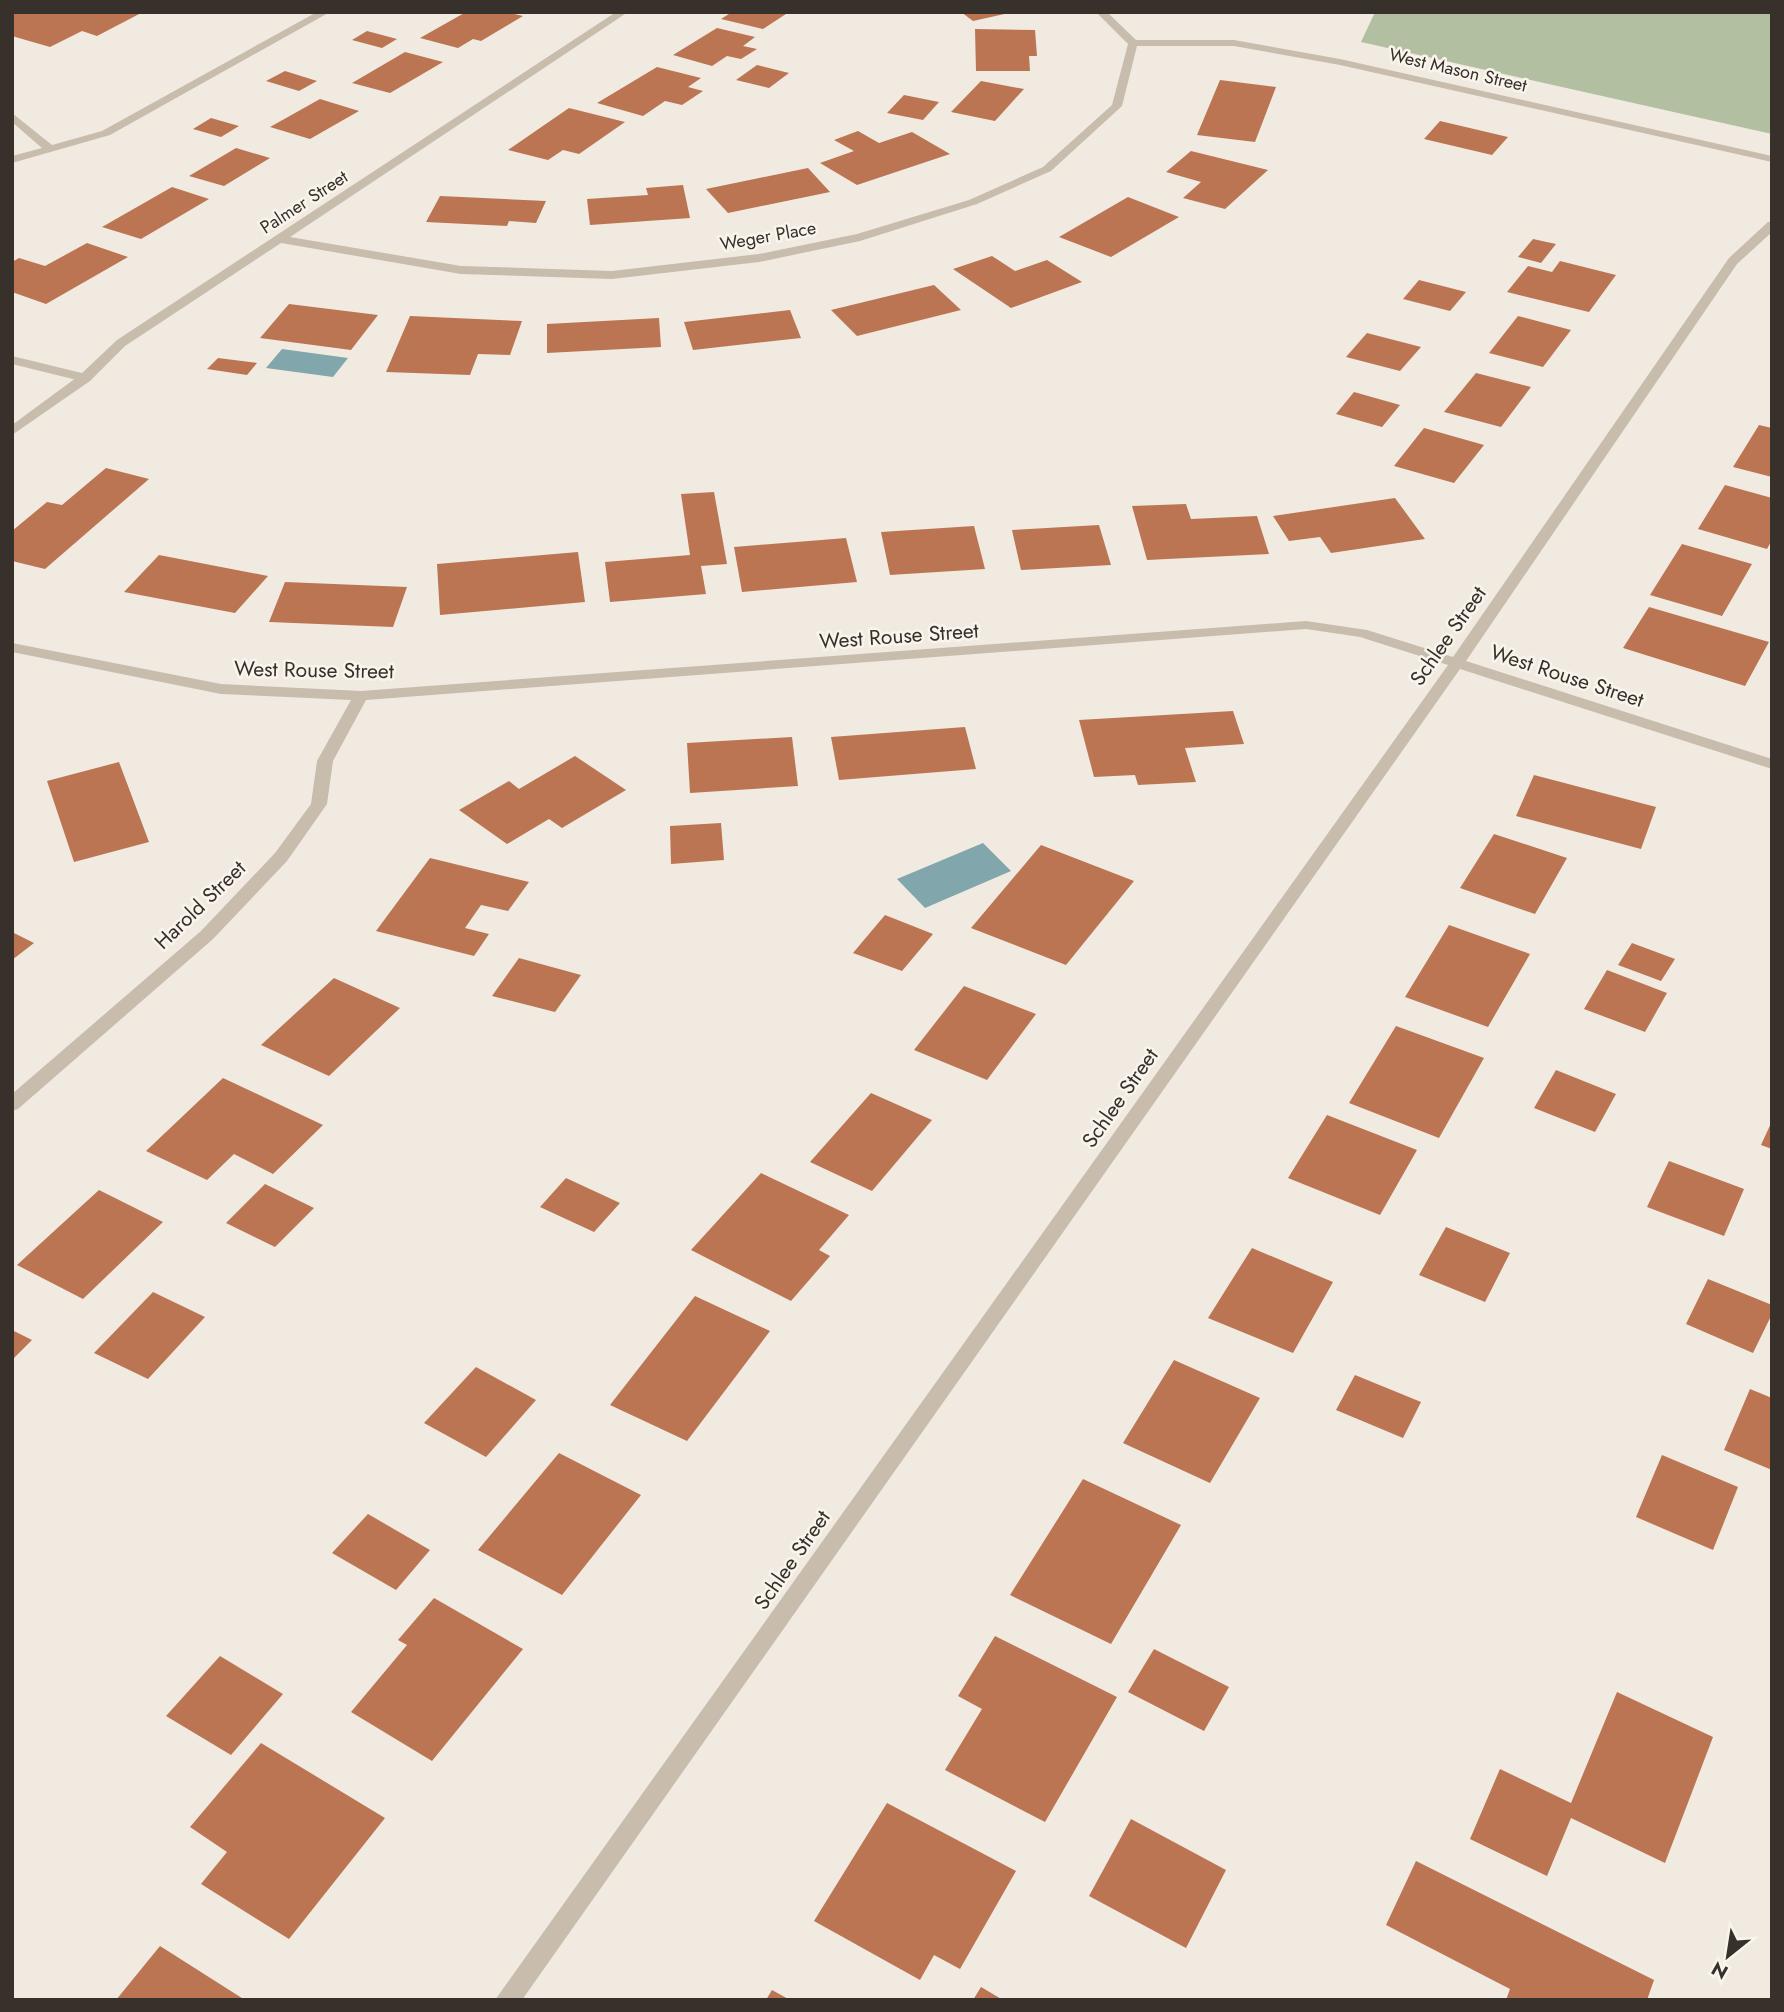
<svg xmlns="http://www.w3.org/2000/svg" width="1784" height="2012" font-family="Jost,sans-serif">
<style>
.green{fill:#b2bfa1}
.water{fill:#81a6ac}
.building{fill:#bb7553}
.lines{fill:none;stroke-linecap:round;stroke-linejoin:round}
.service{fill:#c8bcac;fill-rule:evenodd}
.minor{fill:#c8bcac;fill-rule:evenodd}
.labels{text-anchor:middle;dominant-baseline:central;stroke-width:5;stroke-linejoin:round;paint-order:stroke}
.far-street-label{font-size:18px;fill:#37302b;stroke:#f9f4ec}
.street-label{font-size:21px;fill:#37302b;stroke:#f9f4ec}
</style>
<rect width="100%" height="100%" fill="#f1eae0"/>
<path class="green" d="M1375,12H1772V134L1361,42Z"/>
<path class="water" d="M282,349L348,358L333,377L266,368Z
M983,843L1011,871L925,908L897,879Z"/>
<path class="building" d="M12,12H143L97,36L82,31L50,47L12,36Z
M466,12H506L523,16L481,41L473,39L458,48L420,38Z
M732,12H789L763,29L721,19Z
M961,12H1009V13L973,21Z
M717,28L755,37L743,46L757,49L741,59L727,56L712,66L673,55Z
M975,29L1035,30L1037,56H1029L1030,71H976Z
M367,31L397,39L382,48L352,40Z
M405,52L443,62L390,93L352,83Z
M757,65L789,73L769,88L736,80Z
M657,67L701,78L688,87L703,91L682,105L665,101L643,116L597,103Z
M285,71L317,81L299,91L266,81Z
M1220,80L1276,87L1255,142L1197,135Z
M981,81L1024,89L995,121L951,112Z
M904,95L939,102L923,120L887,113Z
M320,99L359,111L310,139L270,127Z
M569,108L625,122L579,154L563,150L548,160L508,150Z
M211,118L239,126L221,137L193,129Z
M1440,121L1508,137L1492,155L1424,139Z
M858,131L879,143L912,132L950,154L857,185L820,163L854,151L834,140Z
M236,148L270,158L224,186L189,176Z
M1191,151L1268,170L1225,209L1183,198L1201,182L1166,172Z
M808,168L830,192L728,213L706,189Z
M683,185L690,218L590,225L587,199L648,195L646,188Z
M172,187L209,199L141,239L102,227Z
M440,196L546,201L536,223L509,221L507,226L426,222Z
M1128,197L1179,217L1111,257L1059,237Z
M1533,239L1556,244L1541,263L1518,257Z
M87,243L128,257L46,304L12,292V262L19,258L45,266Z
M992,256L1015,271L1047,260L1082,282L1011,308L953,269Z
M1560,261L1616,275L1589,312L1507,292L1528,266L1552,272Z
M1419,280L1466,292L1450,311L1403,299Z
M934,285L961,310L857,336L831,310Z
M289,304L378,315L351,350L260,338Z
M790,310L801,338L693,350L684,322Z
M410,316L522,321L510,355L478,354L470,375L386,372Z
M1518,316L1571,330L1543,367L1489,353Z
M659,318L661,347L547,353V324Z
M1367,333L1421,347L1400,371L1346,357Z
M218,358L257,363L247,375L207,369Z
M1476,373L1531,387L1501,427L1444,412Z
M1354,392L1400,405L1382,427L1336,414Z
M1759,425L1772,428V477L1733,467Z
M1424,428L1484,445L1454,483L1394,466Z
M106,468L149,479L45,569L12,561V531L47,502L62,505Z
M1725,485L1772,498V540L1767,549L1698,529Z
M714,492L727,564L701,566L706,594L610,602L605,562L690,555L681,494Z
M1395,498L1425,539L1331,553L1320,537L1289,541L1273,516Z
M1186,504L1191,519L1257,516L1269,554L1147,560L1132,506Z
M1099,525L1111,565L1021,570L1012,530Z
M974,526L985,569L890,575L881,532Z
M846,538L857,582L742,592L734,547Z
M1682,544L1752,564L1722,616L1650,595Z
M578,552L585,602L440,615L437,564Z
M159,555L268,576L235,613L124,592Z
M285,582L407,587L393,627L269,622Z
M1649,607L1769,642L1745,686L1623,648Z
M1233,711L1244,744L1185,748L1196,782L1138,785L1135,775L1094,777L1079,720Z
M965,727L976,769L839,780L831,737Z
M792,737L798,786L690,793L687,743Z
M575,756L626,790L562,828L549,819L507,844L459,810L509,781L519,789Z
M119,762L149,842L74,862L47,781Z
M1534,775L1656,807L1641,849L1516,816Z
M721,823L724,860L671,864L670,826Z
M1494,834L1567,858L1535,914L1460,888Z
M1041,845L1134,881L1066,965L971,928Z
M430,858L529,882L508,911L481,905L465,928L489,934L474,956L376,931Z
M885,915L933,934L902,971L853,953Z
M1449,925L1530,954L1488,1027L1405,997Z
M12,932L34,943L12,960Z
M1632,943L1675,959L1661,981L1618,965Z
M519,958L581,975L555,1012L492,996Z
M1607,970L1667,993L1645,1032L1584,1009Z
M334,978L400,1008L329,1076L261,1045Z
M964,986L1036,1014L987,1080L914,1050Z
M1396,1026L1484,1058L1439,1138L1349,1103Z
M1556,1070L1616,1094L1595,1132L1534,1108Z
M223,1078L323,1125L273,1174L234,1154L207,1180L146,1151Z
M871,1093L932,1120L872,1191L810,1162Z
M1327,1115L1417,1150L1380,1215L1288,1178Z
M1772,1121V1149L1761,1145Z
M1669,1161L1744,1189L1724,1236L1647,1207Z
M761,1173L849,1215L819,1250L830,1256L791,1301L691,1250Z
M566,1178L620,1203L594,1232L540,1207Z
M265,1184L314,1208L275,1247L226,1223Z
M99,1190L163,1222L83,1299L17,1265Z
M1446,1227L1510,1253L1485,1302L1419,1275Z
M1252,1248L1333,1282L1293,1353L1208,1318Z
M1708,1279L1772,1305V1314L1753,1353L1686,1324Z
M153,1292L205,1317L148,1379L94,1353Z
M695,1296L770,1331L687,1441L610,1405Z
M12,1330L32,1340L12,1360Z
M1174,1360L1260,1398L1210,1483L1123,1443Z
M476,1367L536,1400L486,1457L424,1423Z
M1355,1375L1421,1402L1403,1438L1336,1410Z
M1750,1389L1772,1398V1470L1724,1450Z
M559,1453L641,1495L562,1595L478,1550Z
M1662,1455L1738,1487L1713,1550L1636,1517Z
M1083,1479L1181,1525L1111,1644L1010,1595Z
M368,1514L430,1550L396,1590L332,1553Z
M434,1598L523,1649L432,1761L351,1712L407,1645L398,1640Z
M995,1636L1117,1697L1045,1822L945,1770L982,1709L958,1696Z
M1154,1649L1229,1687L1204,1731L1128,1692Z
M220,1656L283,1694L231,1755L166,1716Z
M1617,1692L1713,1737L1665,1863L1571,1818L1547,1876L1470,1839L1500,1769L1571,1803Z
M261,1743L385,1818L289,1939L201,1884L227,1852L190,1827Z
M887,1803L1016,1871L960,1969L934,1955L920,1980L814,1921Z
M1131,1819L1226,1870L1186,1948L1089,1896Z
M1416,1861L1654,1980L1647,2000H1506L1510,1989L1386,1925Z
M160,1946L245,2000H116Z
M981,1987L1003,2000H973Z
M772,1990L790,2000H766Z"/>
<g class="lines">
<path class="service" d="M317,12H330L110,135L12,163V156L42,148L12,122V113L52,145L102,131Z
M12,356L90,375L91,378L85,382L12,364Z"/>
<path class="minor" d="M616,12H628L290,237L461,266L612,271L759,254L857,234L969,200L1043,167L1112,105L1128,44L1096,12H1107L1136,40H1234L1340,59L1772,156V162L1340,65L1234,46H1137L1122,106L1051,171L977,204L860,241L759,262L612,279L461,274L281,243L125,346L90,381L12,435V425L80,375L117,340Z
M1768,222H1772V232L1737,264L1466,661L1772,759V769L1460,669L522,2000H495L1448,665L1360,637L1306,629L366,700L333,761L327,804L287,861L213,939L18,1109L12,1111V1094L201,931L275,853L311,804L317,761L351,700L221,694L12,652V643L221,684L361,691L1306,621L1367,630L1453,657L1729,258Z"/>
</g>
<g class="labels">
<g class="far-street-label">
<text transform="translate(1458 70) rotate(13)">West Mason Street</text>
<text transform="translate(304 202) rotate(-33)">Palmer Street</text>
<text transform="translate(768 236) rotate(-10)">Weger Place</text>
</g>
<g class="street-label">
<text transform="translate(899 636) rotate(-4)">West Rouse Street</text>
<text transform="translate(1448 636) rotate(-55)">Schlee Street</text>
<text transform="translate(314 670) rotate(1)">West Rouse Street</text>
<text transform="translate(1567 676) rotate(18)">West Rouse Street</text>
<text transform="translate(200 905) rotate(-44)">Harold Street</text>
<text transform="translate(1120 1098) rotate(-55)">Schlee Street</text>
<text transform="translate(792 1560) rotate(-55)">Schlee Street</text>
</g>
</g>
<rect width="1784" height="2012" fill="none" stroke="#37302b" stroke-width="28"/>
<g transform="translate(1728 1956) rotate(210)" stroke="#f9f4ec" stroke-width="5" paint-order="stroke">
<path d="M0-5L12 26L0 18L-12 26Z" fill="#37302b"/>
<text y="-10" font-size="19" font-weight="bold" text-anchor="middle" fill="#37302b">N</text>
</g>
</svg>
